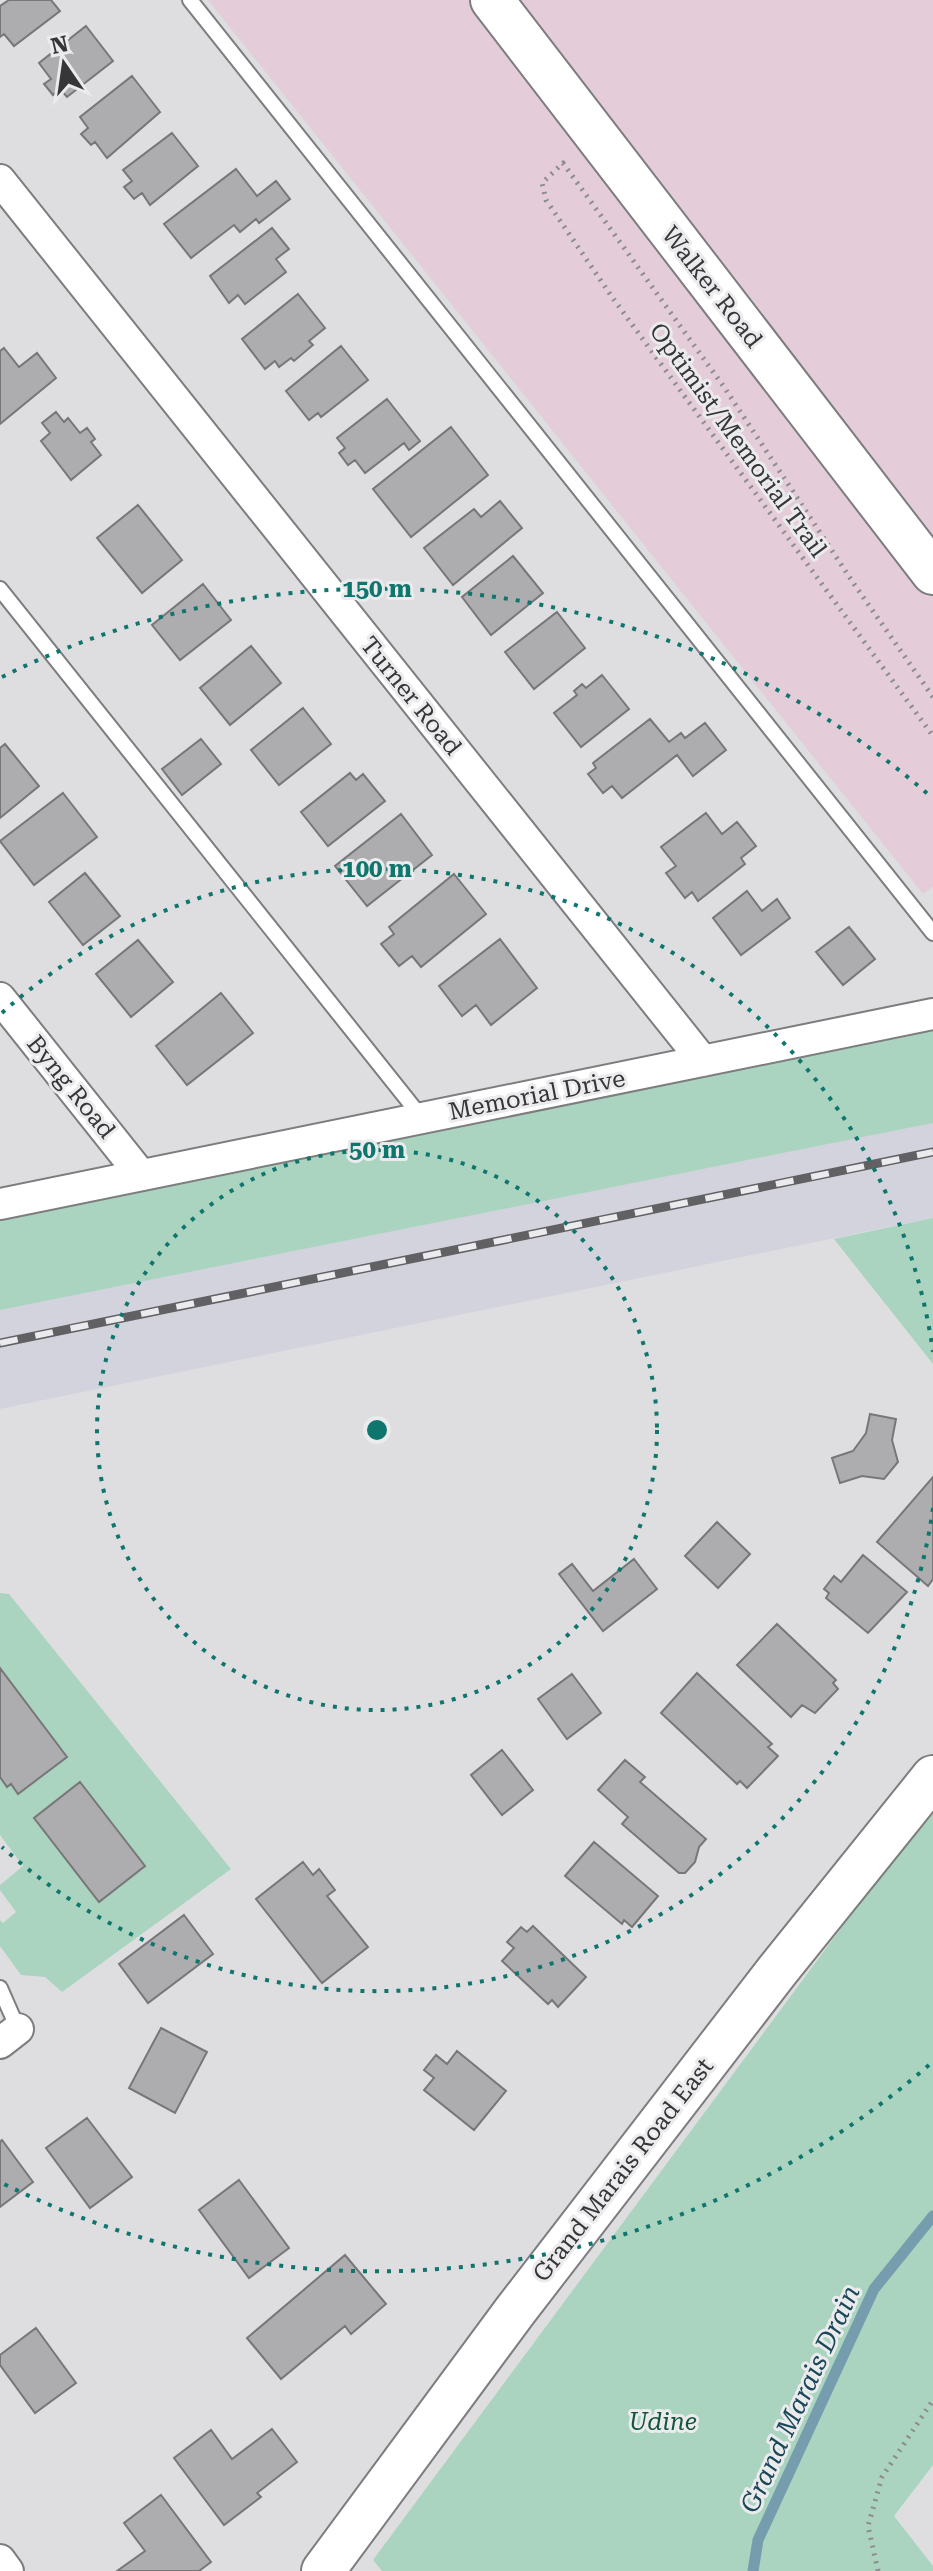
<svg xmlns="http://www.w3.org/2000/svg" width="933" height="2571" font-family="'Roboto Serif',serif">
<style>
.industrial{fill:#e4cdd9}
.built{fill:#d3d3dd}
.green{fill:#aad4c0;fill-rule:evenodd}
.lines{fill:none;stroke-linecap:round;stroke-linejoin:round}
.stream{stroke:#769dad;stroke-width:11}
.building{fill:#adadb0;stroke:#777679;stroke-width:2}
.lane-casing{stroke:#7d7d80;stroke-width:18}
.street-casing{stroke:#7d7d80;stroke-width:34}
.secondary-casing{stroke:#7d7d80;stroke-width:46}
.path{stroke:#8d8d8f;stroke-width:5;stroke-dasharray:2 6;stroke-linecap:butt}
.lane{stroke:#fff;stroke-width:14}
.street{stroke:#fff;stroke-width:30}
.secondary{stroke:#fff;stroke-width:42}
.rail-casing{stroke:#616164;stroke-width:9}
.rail{stroke:#ebebee;stroke-width:6;stroke-dasharray:18;stroke-linecap:butt}
.ring{fill:none;stroke:#0f766e;stroke-width:4;stroke-dasharray:4 8}
.labels{text-anchor:middle;dominant-baseline:central;stroke-width:6;stroke-linejoin:round;paint-order:stroke}
.street-label{font-size:24px;fill:#363638;stroke:#ebebee}
.park-label{font-size:24px;font-style:italic;fill:#14553d;stroke:#ebebee}
.water-label{font-size:26px;font-style:italic;fill:#194858;stroke:#ebebee}
.centre{fill:#0f766e;stroke:#ebebee;stroke-width:4}
.ring-label{font-size:24px;text-anchor:middle;font-weight:bold;fill:#0f766e;stroke:#ebebee;stroke-width:6;stroke-linejoin:round;paint-order:stroke}
</style>
<rect width="100%" height="100%" fill="#dedee1"/>
<path class="industrial" d="M208,0H933V887L923,894Z"/>
<path class="built" d="M933,1123V1218L0,1409V1310Z"/>
<path class="green" d="M933,1028V1123L0,1310V1221Z
M933,1218V1364L834,1239Z
M0,1593L9,1594L231,1869L62,1992L45,1977L21,1975L0,1946V1920L3,1923L16,1912L0,1890V1885L23,1866L0,1835V1777L11,1784L18,1794L67,1757L0,1668ZM80,1782L145,1866L99,1901L34,1817Z
M933,1814V2465L894,2516L933,2566V2571H382L373,2560L873,1885Z"/>
<g class="lines">
<path class="stream" d="M753,2571L758,2540L874,2289L933,2216"/>
</g>
<path class="building" d="M9,0H51L60,11L14,46L4,34L0,37V6Z
M86,26L113,61L67,97L60,89L53,95L44,84L51,79L39,63Z
M132,76L160,112L107,158L95,142L91,145L81,134L88,128L80,117Z
M172,133L198,166L150,205L142,193L134,199L124,187L132,181L123,170Z
M236,169L257,196L276,181L290,199L259,223L256,219L240,232L234,225L191,258L164,224Z
M272,228L289,249L276,259L286,272L245,304L238,295L229,303L210,276Z
M298,294L325,328L309,341L313,345L294,361L291,358L279,367L275,361L265,369L242,339Z
M341,346L368,380L321,417L318,413L309,420L286,391Z
M4,348L19,367L37,353L56,378L0,424V351Z
M387,399L420,441L409,450L404,443L365,473L355,460L348,465L339,453L345,448L337,438Z
M56,412L64,422L68,418L80,433L87,428L95,439L91,442L101,455L71,480L41,441L50,433L42,423Z
M451,427L488,475L411,537L373,489Z
M500,501L522,528L453,585L424,548L474,509L481,517Z
M138,505L182,560L142,593L97,538Z
M513,556L543,593L491,635L462,597Z
M203,584L231,620L180,660L152,625Z
M557,612L585,648L534,689L505,652Z
M251,646L281,683L230,725L200,688Z
M602,675L629,709L581,747L554,713L577,695L574,691L582,684L586,688Z
M303,708L331,744L279,785L251,750Z
M650,719L669,742L681,733L685,738L705,723L726,750L693,776L677,755L622,798L612,786L603,793L588,774L596,768L593,763Z
M201,739L221,764L182,795L162,769Z
M5,744L39,786L0,818V748Z
M350,773L356,780L363,774L385,801L328,846L301,812Z
M63,793L97,837L34,885L0,841Z
M706,813L722,834L737,822L756,846L741,858L745,864L698,901L692,892L685,898L666,873L676,866L661,847Z
M401,814L432,855L367,906L335,866Z
M85,873L120,916L83,945L49,902Z
M454,874L486,914L421,967L412,956L399,966L381,944L394,934L389,927Z
M747,891L762,911L777,899L790,918L741,955L713,918Z
M849,927L875,959L843,985L816,952Z
M500,939L537,988L491,1025L476,1005L462,1016L439,986Z
M138,940L173,982L131,1017L96,974Z
M221,993L253,1033L187,1085L156,1046Z
M870,1414L896,1419L892,1440L898,1462L884,1479L862,1476L840,1483L832,1458L853,1451L866,1433Z
M933,1477V1579L928,1586L877,1542Z
M717,1522L750,1554L718,1588L685,1556Z
M863,1555L907,1592L868,1633L826,1598L829,1593L824,1589L834,1576L841,1582Z
M634,1559L657,1589L603,1631L559,1574L572,1564L593,1591Z
M777,1624L836,1680L833,1683L838,1689L815,1713L802,1705L791,1717L737,1665Z
M0,1668L67,1757L18,1794L11,1784L7,1787L0,1777Z
M697,1673L772,1744L768,1747L778,1756L747,1788L740,1781L737,1784L661,1713Z
M572,1674L601,1713L567,1739L538,1699Z
M502,1750L533,1790L502,1815L471,1775Z
M625,1760L645,1777L640,1782L706,1839L699,1847L695,1862L685,1873H679L622,1824L628,1817L598,1790Z
M80,1782L145,1866L99,1902L34,1818Z
M594,1842L658,1896L632,1927L624,1920L622,1924L565,1876Z
M303,1862L313,1875L319,1869L335,1890L327,1896L368,1947L322,1983L256,1899Z
M184,1915L213,1954L148,2003L119,1964Z
M533,1926L586,1977L558,2007L552,2000L548,2004L502,1961L514,1948L507,1942L521,1927L527,1932Z
M161,2028L207,2052L175,2113L129,2088Z
M457,2051L506,2091L474,2130L424,2090L434,2078L424,2070L436,2055L447,2064Z
M87,2118L132,2177L90,2208L46,2148Z
M2,2140L33,2182L0,2207V2142Z
M239,2180L289,2248L249,2278L199,2210Z
M345,2255L386,2304L351,2334L345,2326L281,2379L247,2338Z
M36,2328L76,2383L35,2413L0,2365V2355Z
M272,2429L297,2462L257,2493L261,2497L224,2525L174,2458L211,2430L232,2459Z
M161,2495L211,2562L199,2571H117L145,2551L124,2523Z"/>
<g class="lines">
<g class="lane-casing">
<path id="lane" d="M190,0L933,933
M0,589L422,1118
M0,1988L18,2029"/>
</g>
<g class="street-casing">
<path id="street" d="M0,180L703,1061
M0,998L141,1175
M0,1204L933,1014
M0,2043L18,2029
M0,2560L8,2571"/>
</g>
<g class="secondary-casing">
<path id="secondary" d="M492,0L933,573
M323,2571L515,2311L777,1971L933,1777"/>
</g>
<path class="path" d="M933,697L854,584L724,387L563,163L542,183L546,200L612,297L933,736
M878,2571L868,2526L882,2477L933,2400"/>
<use href="#lane" class="lane"/>
<use href="#street" class="street"/>
<use href="#secondary" class="secondary"/>
<g class="rail-casing">
<path id="rail" d="M0,1343L933,1152"/>
</g>
<use href="#rail" class="rail"/>
</g>
<g class="ring">
<circle cx="377" cy="1430" r="280"/>
<path d="M933 1508A561 561 0 0 1 2 1847M2 1013A561 561 0 0 1 933 1352"/>
<path d="M929 2065A841 841 0 0 1 2 2183M2 677A841 841 0 0 1 929 795"/>
</g>
<g class="labels">
<g class="street-label">
<text transform="translate(712 287) rotate(52)">Walker Road</text>
<text transform="translate(738 440) rotate(54)">Optimist/Memorial Trail</text>
<text transform="translate(411 696) rotate(51)">Turner Road</text>
<text transform="translate(71 1087) rotate(51)">Byng Road</text>
<text transform="translate(537 1095) rotate(-11)">Memorial Drive</text>
<text transform="translate(623 2170) rotate(-52)">Grand Marais Road East</text>
</g>
<g class="park-label">
<text x="663" y="2422">Udine</text>
</g>
<g class="water-label">
<text transform="translate(800 2399) rotate(-65)">Grand Marais Drain</text>
</g>
</g>
<circle cx="377" cy="1430" r="12" class="centre"/>
<g class="ring-label">
<text x="377" y="597">150 m</text>
<text x="377" y="877">100 m</text>
<text x="377" y="1158">50 m</text>
</g>
<g transform="translate(64 64) rotate(347)" stroke="#ebebee" stroke-width="6" paint-order="stroke">
<path d="M0-6L14 30L0 20L-14 30Z" fill="#363638"/>
<text y="-12" font-size="22" font-weight="bold" text-anchor="middle" fill="#363638">N</text>
</g>
</svg>
